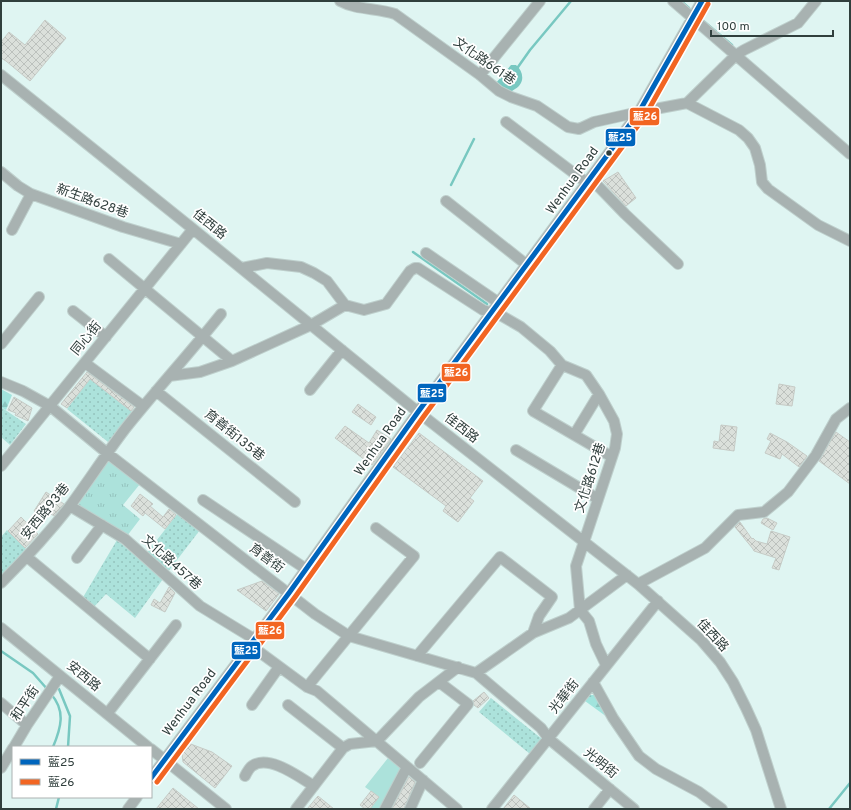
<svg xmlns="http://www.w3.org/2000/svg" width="851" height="810" font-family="Overpass,'Noto Sans TC',sans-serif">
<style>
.grass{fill:url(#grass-dots)}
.forest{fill:url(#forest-firs)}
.park{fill:url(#park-tufts)}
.garden{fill:#ace2db}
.water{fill:#78c8c1}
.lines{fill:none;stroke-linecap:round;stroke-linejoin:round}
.stream{stroke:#78c8c1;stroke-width:2.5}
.building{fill:url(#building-cross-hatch);stroke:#c6cbc6}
.minor-casing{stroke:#becfcc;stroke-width:12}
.minor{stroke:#a8b2b1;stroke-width:10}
.bus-1-casing{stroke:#fff;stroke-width:8}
.bus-2-casing{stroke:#fff;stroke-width:8}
.bus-1{stroke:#0065bd;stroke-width:5}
.bus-2{stroke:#f26522;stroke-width:5}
.bus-dot{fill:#303f3d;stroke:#fff;stroke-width:1.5}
.labels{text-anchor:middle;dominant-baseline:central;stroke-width:3.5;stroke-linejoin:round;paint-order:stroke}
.street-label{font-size:13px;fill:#303f3d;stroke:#fff}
.line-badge{stroke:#fff;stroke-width:1.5}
.badge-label{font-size:11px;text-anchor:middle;font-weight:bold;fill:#fff}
</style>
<defs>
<pattern id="grass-dots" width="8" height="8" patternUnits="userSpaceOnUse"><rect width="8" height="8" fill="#ace2db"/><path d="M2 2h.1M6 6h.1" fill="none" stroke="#94c3bd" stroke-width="1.8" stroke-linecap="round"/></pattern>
<pattern id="forest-firs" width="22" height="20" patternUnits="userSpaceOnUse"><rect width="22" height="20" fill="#a1e4dd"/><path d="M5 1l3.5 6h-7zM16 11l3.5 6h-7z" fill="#8bc5bf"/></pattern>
<pattern id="park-tufts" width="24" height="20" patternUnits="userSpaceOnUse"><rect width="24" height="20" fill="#ace2db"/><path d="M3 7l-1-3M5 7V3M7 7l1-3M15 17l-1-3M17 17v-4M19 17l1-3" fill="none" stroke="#94c3bd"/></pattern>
<pattern id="building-cross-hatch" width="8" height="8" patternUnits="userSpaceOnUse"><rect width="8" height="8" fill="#dbe0db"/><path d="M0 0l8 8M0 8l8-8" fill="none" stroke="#bcc1bd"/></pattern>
</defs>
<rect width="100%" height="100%" fill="#dff5f2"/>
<path class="grass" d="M90,379L132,412L108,442L67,409Z
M1,407L26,424L10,445L1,437Z
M178,513L200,530L167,573L146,554Z
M7,530L26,549L1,576V537Z
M117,540L163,579L135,618L106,594L93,608L82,599Z
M491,698L542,739L530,754L479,712Z"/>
<path class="forest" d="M1,389L12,395L6,410L1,407Z
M590,695H595L607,717L585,701Z"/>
<path class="park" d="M108,459L140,484L123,505L140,519L127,536L77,508L89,481Z"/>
<path class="garden" d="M388,758L403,770L382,809H370L379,797L365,787Z"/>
<path class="water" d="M511,65H516C524,72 525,83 515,89C513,90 511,92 509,92C505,92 499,86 496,83Z"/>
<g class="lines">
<path class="stream" d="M681,1L689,8
M701,19L732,45
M518,67L530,50L571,1
M451,185L474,139
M413,252L487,304
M1,651L33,673L48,690
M59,689L70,716L68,747
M51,694C66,711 61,728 53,747
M56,809L59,797
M829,809L850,783"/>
</g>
<path class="building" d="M45,20L66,38L30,81L6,61L1,58V42L9,32L25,45Z
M618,172L636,198L626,206L603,181Z
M87,372L134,407L131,411L90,379L67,408L61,404Z
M779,384L795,387L792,406L776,404Z
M14,397L32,408L28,421L15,415L16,413L8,410Z
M358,404L376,417L371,425L352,412Z
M721,425L737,427L734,451L713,448L714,441L719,442Z
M345,426L369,443L377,430L391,439L372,465L335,438Z
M836,432L850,442V484L819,461Z
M419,433L483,481L470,498L474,501L458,522L443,511L446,506L393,467Z
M770,433L787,442L807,456L799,467L782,454L780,459L765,453L771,441L767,439Z
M46,492L64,504L54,516L45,510L41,516L34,511Z
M140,494L153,504L150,506L163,517L169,509L176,515L165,529L145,513L143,516L131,506Z
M21,517L38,534L25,548L8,531Z
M767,518L777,523L773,530L761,523L763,519Z
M740,522L752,539L753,538L756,541L767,544L771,531L790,537L779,570L772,568L776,558L754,551L753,549L735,527Z
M262,581L279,594L266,611L237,590Z
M169,587L175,593L165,612L151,605L154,599L160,603Z
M484,692L489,698L478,708L474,705L473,701Z
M188,743L212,752L232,766L215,788L183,762L182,754Z
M409,777L415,782L404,809H392Z
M173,788L199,809H156Z
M371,791L379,797L370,809H365L360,805Z
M514,795L531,809H503Z
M318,796L334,809H307Z"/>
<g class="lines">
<g class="minor-casing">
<path id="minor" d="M340,1C356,10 377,8 395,14L480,75L499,91L511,97L537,106L568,127L579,129L594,122L639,112L687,103L736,55L744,50L798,23L816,1
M673,1L850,154
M1,75L193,229L418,412L638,584L701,640L720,662L733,682L746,708L756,730L781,809
M480,75L540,1
M687,103L739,130L748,138L755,148L760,165L762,182L768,189L818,225L850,241
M506,122L587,183
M1,172L18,186L31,194L123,227L181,244
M590,180L598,186L625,214L678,264
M446,201L527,265
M12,230L31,194
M426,253L499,303
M109,259L232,361
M242,268L267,263L301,267L314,273L327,281L345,305L364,310L386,304L410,271L415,268H418L483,310L502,316L521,327L550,351L562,365L586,375L599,394L614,421L617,434L615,448L576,566L580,610L589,621L596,644L606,665
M73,311L106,337
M1,344L39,297
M85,363L143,406
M562,365L533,411L612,457
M169,376L200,372L232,361L311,325L345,305
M1,382L23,391L50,406L107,453L315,614L349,636L476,673L541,728L549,739L634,809
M310,390L342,350
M156,391L295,502
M574,435L599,394
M516,450L598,499
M1,466L193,229
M203,500L306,569
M70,506L125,539L200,606L254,639
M27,557L150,659
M77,558L102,525
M1,583C25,559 49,533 70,506C89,480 106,454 125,429C156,390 190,353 221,314
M638,584L705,548L738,515L764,512L788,492L816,455L836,419L850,408
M1,628L148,747
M250,645L307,687L317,691L457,809
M417,656L500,557L552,597L539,616L533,633
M476,673L533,633L569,618L627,575
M593,682L613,718L639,756L656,769L699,792L722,809
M307,687L414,556L376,528
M1,703L27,725
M252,705L279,667
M288,705L343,748
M107,714L176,625
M377,741L419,697L458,667
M14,747L27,725L60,676
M151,749L226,809
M420,763L468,704L439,682
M1,768L13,748
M245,776C247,772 249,768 252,766C269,754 299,777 314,786
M151,778L289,593L418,412L639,112L702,1
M128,809L137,797
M296,809L343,748L350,744L377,741
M385,809L407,767
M410,809L423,780
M492,809L658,601
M594,809L610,789"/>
</g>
<use href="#minor" class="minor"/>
<g class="bus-1-casing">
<path id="bus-1" d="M151,778L289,593L418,412L639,112L702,1"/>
</g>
<g class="bus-2-casing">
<path id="bus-2" d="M157,782L295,597L424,416L645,116L708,4"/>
</g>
<use href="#bus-1" class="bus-1"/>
<use href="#bus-2" class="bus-2"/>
</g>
<circle class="bus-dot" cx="609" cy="153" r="3.5"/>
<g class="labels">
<g class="street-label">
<text transform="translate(484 62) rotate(35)">文化路661巷</text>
<text transform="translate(573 181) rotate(-54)">Wenhua Road</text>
<text transform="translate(92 202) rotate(20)">新生路628巷</text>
<text transform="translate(209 225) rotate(39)">佳西路</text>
<text transform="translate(87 339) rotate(-51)">同心街</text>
<text transform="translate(461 429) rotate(38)">佳西路</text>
<text transform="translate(234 436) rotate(39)">育善街135巷</text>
<text transform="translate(381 442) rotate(-55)">Wenhua Road</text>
<text transform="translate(591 478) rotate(-72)">文化路612巷</text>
<text transform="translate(46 512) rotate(-51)">安西路93巷</text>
<text transform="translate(266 559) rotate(37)">育善街</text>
<text transform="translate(171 563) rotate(42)">文化路457巷</text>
<text transform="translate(712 636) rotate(47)">佳西路</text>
<text transform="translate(83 677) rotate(39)">安西路</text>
<text transform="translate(565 697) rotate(-52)">光華街</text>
<text transform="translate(190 703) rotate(-53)">Wenhua Road</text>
<text transform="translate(26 704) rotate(-56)">和平街</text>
<text transform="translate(600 764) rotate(39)">光明街</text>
</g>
</g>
<g class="line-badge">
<rect x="629" y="107" width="31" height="19" rx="4" fill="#f26522"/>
<rect x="605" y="128" width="31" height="19" rx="4" fill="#0065bd"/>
<rect x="441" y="363" width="30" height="19" rx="4" fill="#f26522"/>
<rect x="417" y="383" width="30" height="20" rx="4" fill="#0065bd"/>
<rect x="255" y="621" width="30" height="19" rx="4" fill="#f26522"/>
<rect x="231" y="641" width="30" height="19" rx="4" fill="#0065bd"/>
</g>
<g class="badge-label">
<text x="645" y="120">藍26</text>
<text x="620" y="141">藍25</text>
<text x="456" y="376">藍26</text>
<text x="432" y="397">藍25</text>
<text x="270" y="634">藍26</text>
<text x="246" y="654">藍25</text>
</g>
<rect width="851" height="810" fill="none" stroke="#303f3d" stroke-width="4"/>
<rect x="12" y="746" width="140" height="52" fill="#ffffff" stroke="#acb2b1"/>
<rect x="20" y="759" width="20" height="6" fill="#0065bd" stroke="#acb2b1"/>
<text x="48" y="766" font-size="12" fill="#303f3d">藍25</text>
<rect x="20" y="779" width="20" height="6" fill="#f26522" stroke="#acb2b1"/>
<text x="48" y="786" font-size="12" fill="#303f3d">藍26</text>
<path d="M711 30v6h122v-6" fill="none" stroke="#303f3d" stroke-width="2"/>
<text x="717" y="30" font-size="12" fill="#303f3d" stroke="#ffffff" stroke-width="3" paint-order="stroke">100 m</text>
</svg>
